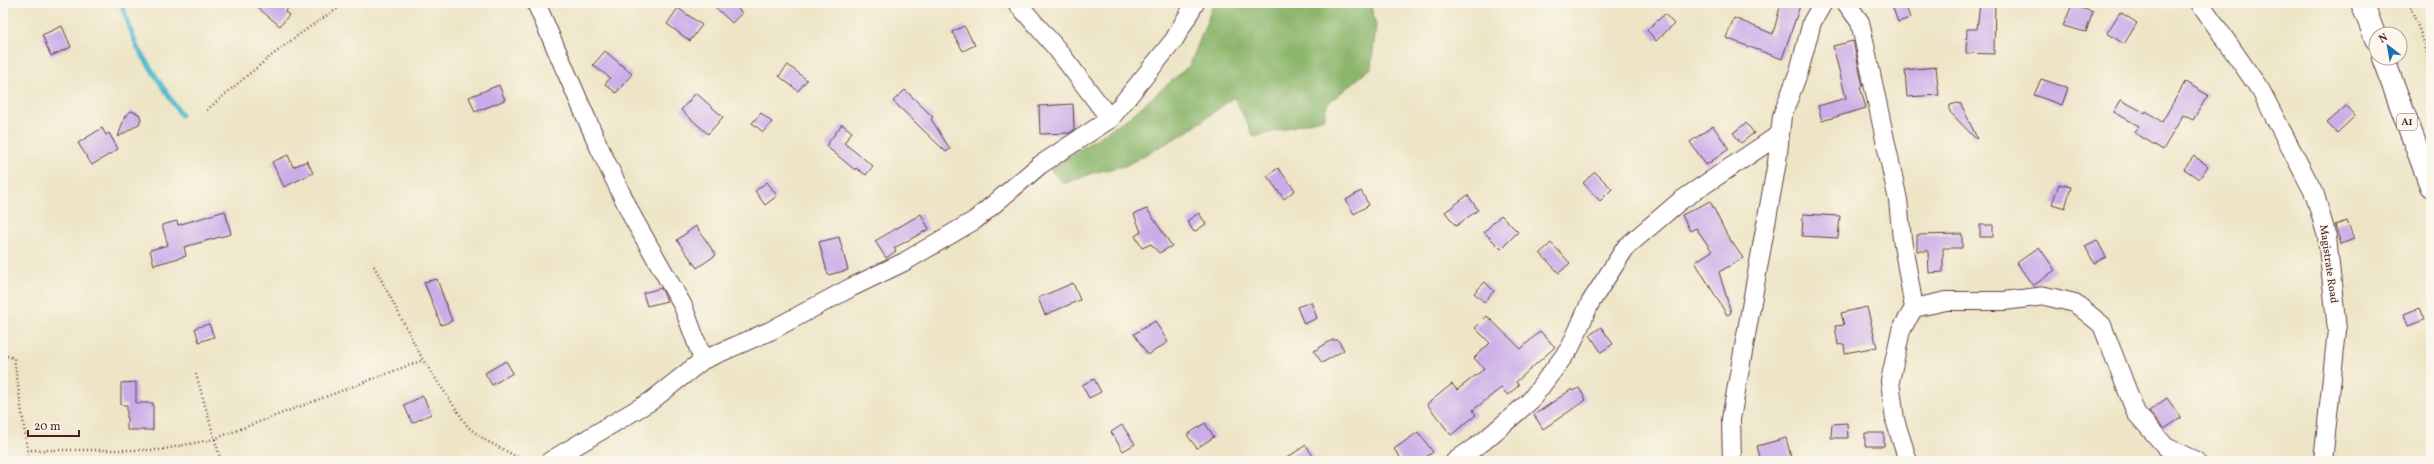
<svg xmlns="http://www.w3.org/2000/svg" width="2434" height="464" font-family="Vollkorn,serif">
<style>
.forest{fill:#8cb66c;stroke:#6b6a4c}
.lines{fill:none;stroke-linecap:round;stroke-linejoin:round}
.stream{stroke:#50bacd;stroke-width:5}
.building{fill:#caade8}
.street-casing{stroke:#623d42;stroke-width:20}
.primary-casing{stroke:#623d42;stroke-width:24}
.path{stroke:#623d42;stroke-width:2.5;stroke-dasharray:1 3;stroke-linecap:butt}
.street{stroke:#fff;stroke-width:18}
.primary{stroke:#fff;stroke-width:22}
.labels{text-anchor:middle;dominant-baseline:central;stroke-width:3;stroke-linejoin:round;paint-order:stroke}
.shield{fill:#fbf7ec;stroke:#7f6065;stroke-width:1}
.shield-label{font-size:10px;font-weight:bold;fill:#4a1f2b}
.street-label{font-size:11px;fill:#4a1f2b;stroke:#fbf7ec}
</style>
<rect width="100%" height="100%" fill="#fbf7ec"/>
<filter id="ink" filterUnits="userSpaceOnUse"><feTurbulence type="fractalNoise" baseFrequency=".025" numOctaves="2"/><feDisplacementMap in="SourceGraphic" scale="8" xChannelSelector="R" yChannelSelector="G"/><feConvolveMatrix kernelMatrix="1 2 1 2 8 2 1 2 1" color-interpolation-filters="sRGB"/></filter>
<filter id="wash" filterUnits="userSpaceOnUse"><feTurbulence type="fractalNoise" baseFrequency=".012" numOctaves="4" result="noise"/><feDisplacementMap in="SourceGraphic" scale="16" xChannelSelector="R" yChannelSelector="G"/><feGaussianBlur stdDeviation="0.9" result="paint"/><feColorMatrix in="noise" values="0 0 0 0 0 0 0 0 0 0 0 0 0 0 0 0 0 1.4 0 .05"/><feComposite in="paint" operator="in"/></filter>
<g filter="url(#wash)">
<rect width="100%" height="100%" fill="#ede5c6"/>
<path class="forest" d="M1214,3H1377L1371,7L1376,25L1371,68L1327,104L1324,118L1254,137L1234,97L1190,130L1125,166L1095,172L1064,184L1050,169L1131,116L1190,65Z"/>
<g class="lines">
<path class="stream" d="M121,3L137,47L181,115"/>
</g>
<g id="blocks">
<path class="building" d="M252,3H292L285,12L289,15L280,26Z
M711,3H732L742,13L732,23Z
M1781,3H1801L1782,59L1726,38L1734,18L1773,34Z
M1891,3H1905L1910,18L1898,22Z
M1980,3H1995L1994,54L1966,53L1967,29H1977Z
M2072,5L2093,12L2086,32L2063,26Z
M678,8L702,25L690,41L667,24Z
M2120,12L2137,23L2124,44L2107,33Z
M1665,14L1674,24L1656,41L1647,30Z
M62,26L71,47L51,56L42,35Z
M964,26L975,45L963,51L952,32Z
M1853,41L1863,86L1860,87L1866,108L1822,121L1818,106L1846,98L1833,46Z
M605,51L632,74L616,93L605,84L610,78L593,65Z
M788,65L807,80L798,91L779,76Z
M1936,67L1939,95L1907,97L1905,70Z
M2041,79L2068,88L2062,105L2034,95Z
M2185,82L2208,95L2193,120L2183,115L2163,150L2135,133L2139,126L2114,112L2121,100L2145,113L2146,111L2162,122Z
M499,85L505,100L475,112L469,97Z
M905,90L933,117L931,119L950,149L946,152L893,101Z
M696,93L723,117L708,134L681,110Z
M1958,103L1961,104L1977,138L1976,139L1950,112V105Z
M1073,104L1074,130L1069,133L1040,134L1039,106Z
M2346,106L2355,116L2337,133L2327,123Z
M131,111L139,114L141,119L139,124L118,137L125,116Z
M761,113L772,122L763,132L752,123Z
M1746,123L1754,133L1741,143L1733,133Z
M842,124L852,132L844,143L873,166L866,175L856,168L855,170L826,146Z
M1713,126L1729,149L1706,165L1690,142Z
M102,128L106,135L109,133L118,149L92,165L78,143Z
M288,155L293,167L307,161L313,173L284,187L272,162Z
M2194,156L2208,166L2199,179L2184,169Z
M1278,168L1295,190L1284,199L1267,176Z
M1595,172L1612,189L1600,201L1583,183Z
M767,182L777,196L765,205L755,191Z
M2059,184L2071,187L2065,208L2052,204Z
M1361,191L1369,205L1354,214L1346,200Z
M1468,195L1478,210L1456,226L1445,212Z
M1710,201L1727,235L1743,258L1719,272L1731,313L1727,315L1695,262L1712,251L1696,228L1690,231L1682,215Z
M1147,209L1172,246L1159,253L1151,244L1142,248L1135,236L1141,232L1134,214Z
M225,211L231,234L184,247L186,256L154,265L150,250L168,245L162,225L177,221L178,225Z
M1199,213L1206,224L1194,232L1187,221Z
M921,214L929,229L894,248L896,251L886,258L875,241Z
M1803,214L1840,216L1838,238L1802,236Z
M1501,215L1518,232L1501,249L1484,232Z
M2347,221L2354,239L2341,244L2335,225Z
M1980,225H1993V237H1980Z
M696,226L716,255L697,268L677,240Z
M1962,234V248H1943V272L1929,273L1928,251H1917V235Z
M839,237L848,270L828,275L819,242Z
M2097,240L2106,257L2094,263L2085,246Z
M1551,243L1570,263L1559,273L1540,253Z
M2039,247L2055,270L2033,286L2017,263Z
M437,279L452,321L441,325L424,282Z
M1485,282L1494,291L1484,302L1474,293Z
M1073,283L1080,300L1045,315L1038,298Z
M661,288L667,301L647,306L643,293Z
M1311,302L1317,318L1304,324L1297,307Z
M1867,307L1877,347L1845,353L1844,344L1838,345L1835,326L1844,325L1841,313Z
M2419,308L2424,320L2408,326L2404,314Z
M1487,316L1521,349L1540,331L1555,347L1516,382L1519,385L1508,395L1501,388L1473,410L1476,415L1451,435L1427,404L1452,384L1457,390L1484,369L1474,358L1490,343L1475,328Z
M1155,321L1168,342L1148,355L1134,334Z
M209,324L214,337L199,342L195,328Z
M1601,327L1613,344L1601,352L1590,335Z
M1332,340H1338L1344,350L1322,363L1314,351Z
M506,361L513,373L492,385L485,373Z
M1094,379L1101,392L1089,398L1082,385Z
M136,382V403H153V430H127V405H121V383Z
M1579,388L1586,400L1543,429L1534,415L1572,389L1573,391Z
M423,396L431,414L412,423L404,405Z
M2167,398L2181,418L2164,429L2149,411Z
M1205,423L1214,437L1197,448L1187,435Z
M1847,423L1848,438H1831L1832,424Z
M1122,425L1135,444L1123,451L1111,432Z
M1418,432L1433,452L1421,461H1403L1394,449Z
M1865,433H1884V446H1865Z
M1786,438L1792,461H1761L1757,446Z
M1306,445L1316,461H1282Z"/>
</g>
</g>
<g filter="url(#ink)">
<use href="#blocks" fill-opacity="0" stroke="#623d42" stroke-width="1"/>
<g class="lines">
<g class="street-casing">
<path id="street" d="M536,3L599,147L633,218L683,306L703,360
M1017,3L1057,49L1110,119
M1846,3L1860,22L1898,200L1902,239L1914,308L1901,330L1890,381L1895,420L1908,461
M2200,3L2261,91L2315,195L2327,237L2337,330L2323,461
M1914,308L1946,301H2004L2045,296L2075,303L2102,325L2136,413L2166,447L2196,461
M550,461L651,401L703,360L770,331L852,287L904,262L975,220L1040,165L1110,119L1174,40L1195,3
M1455,461L1484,441L1530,401L1570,348L1590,303L1626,247L1680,201L1780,134
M1732,461L1731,419L1777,162L1782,116L1799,71L1812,22L1823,3"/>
</g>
<g class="primary-casing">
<path id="primary" d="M2362,3L2376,39
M2383,58L2431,186"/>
</g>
<path class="path" d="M2409,3L2425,45L2431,71
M207,110C252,71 296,33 347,3
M374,266L423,360L468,427L485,440L525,461
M3,355L14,358L29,461
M196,374L221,461
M27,450H159L214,439L423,360"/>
<use href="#street" class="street"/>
<use href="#primary" class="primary"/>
</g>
</g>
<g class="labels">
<rect class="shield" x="2397" y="114" width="20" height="16" rx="3"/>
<g class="shield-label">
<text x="2407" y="122">A1</text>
</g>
<g class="street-label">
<text transform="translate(2328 264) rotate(82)">Magistrate Road</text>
</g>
</g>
<rect width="2434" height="464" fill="none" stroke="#fbf7ec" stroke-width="16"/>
<g transform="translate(2388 46) rotate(329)"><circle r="19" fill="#fbf7ec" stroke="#b4a19f"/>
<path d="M0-3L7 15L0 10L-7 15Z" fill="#1f6fb2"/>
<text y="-6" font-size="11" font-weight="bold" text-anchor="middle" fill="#4a1f2b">N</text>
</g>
<path d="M28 430v6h51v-6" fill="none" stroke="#4a1f2b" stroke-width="2"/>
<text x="34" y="430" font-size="12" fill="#4a1f2b" stroke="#fbf7ec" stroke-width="3" paint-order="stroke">20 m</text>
</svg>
